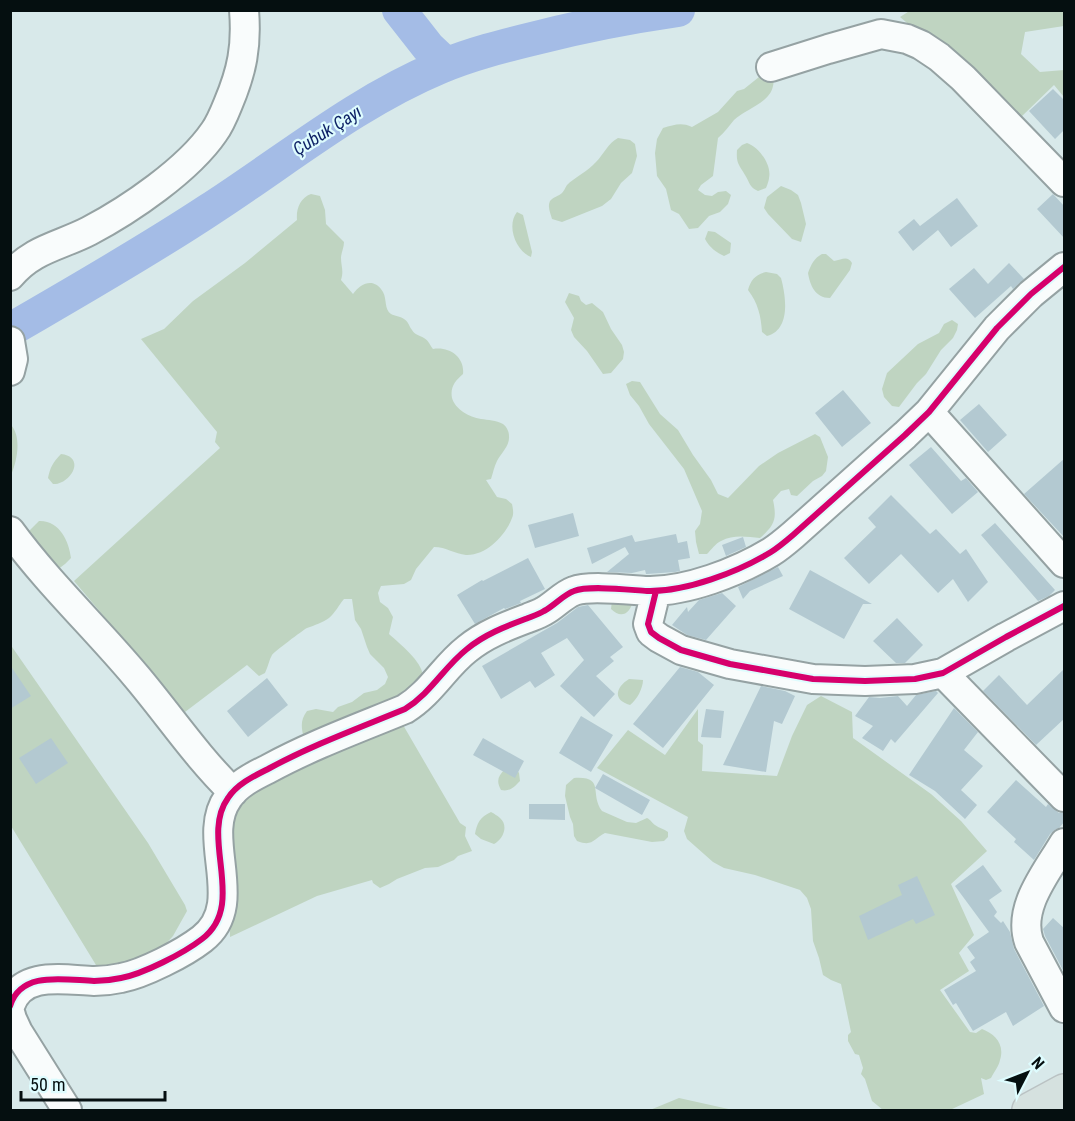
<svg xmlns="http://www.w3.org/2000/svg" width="1075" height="1121" font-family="'Roboto Condensed',sans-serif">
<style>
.green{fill:#bfd4c1}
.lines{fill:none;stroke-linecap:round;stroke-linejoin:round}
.river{stroke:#a4bce6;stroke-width:34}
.building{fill:#b3c9d1}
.minor-casing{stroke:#95a2a3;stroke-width:32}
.major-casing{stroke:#bac2c3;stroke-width:36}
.minor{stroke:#f9fcfc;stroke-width:28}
.major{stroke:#d5e1df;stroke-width:33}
.cycleway-casing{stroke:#defcfe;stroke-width:10}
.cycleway{stroke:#d6006c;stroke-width:6}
.labels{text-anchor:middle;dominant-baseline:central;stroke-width:4.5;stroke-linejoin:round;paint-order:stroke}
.water-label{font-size:18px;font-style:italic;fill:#0f2367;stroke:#defcfe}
</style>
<rect width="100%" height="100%" fill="#d8e9ea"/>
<path class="green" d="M911,10L1064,11V26L1025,32L1021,54L1040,72L1064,70V97L1054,85L1020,118L900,17Z
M767,76H773C773,79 774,83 773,86C770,103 745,109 734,120C729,126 725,132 718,138L713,176L701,185L698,190L705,195L712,196L718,192L726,191L731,195L728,204L720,212L709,216L698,228L689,229L679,214L671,210L666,189L657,176L655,153L657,139L663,128C674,125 681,122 692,127L718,112L737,91L744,89L759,77Z
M618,138L630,140L635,144L637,156L632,173L621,183L611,199L602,206L562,222L552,219C551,214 547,207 550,201C553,197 559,196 562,193C564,191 565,188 567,185C574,178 588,171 596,162C604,154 608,143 618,138Z
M747,143C759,147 772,165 769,178C769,180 767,186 766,188L758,191C749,187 750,183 745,175C739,164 736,164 737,150L742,145Z
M781,186L791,190L798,195L801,203L806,224L801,242L792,239L768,214L764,208L767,197Z
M311,194L320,196L325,210L326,224L344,242C344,248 341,253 341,258C341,266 344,271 341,280L353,294C361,283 374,277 383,292C387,299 384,309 391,314C395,316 400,316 404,319C408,321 409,326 412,330C415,335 419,335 424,338C428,340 430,345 433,349C449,346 465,357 463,374C455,381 450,387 452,398C455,409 469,417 481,419C488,420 496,420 503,424C507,427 509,432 509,436C510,446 501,453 497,461C494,467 493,473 491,479L486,480L497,497L506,499L512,504C513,509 514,514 512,518C506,535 486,556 466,555C455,554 446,547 434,547L416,569L411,580L404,584L381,586L378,593L380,602L388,608L393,617L389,634C400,644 422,661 423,676C424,680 423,683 422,686L311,738L303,735C301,725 301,719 307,711L316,709L333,712L338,707L352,702L364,693L377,690L385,684L388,677L384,668L370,654L367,647L361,629L355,620L352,599H344C339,605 335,613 329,618C322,623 315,625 307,628C303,630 274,652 272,655C269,660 268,667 265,673L259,676L247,665L185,712L74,581L220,448L215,442L217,432L141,339L164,329L193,301L245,263L297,220C296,209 300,198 311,194Z
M517,212L523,215L532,252L531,257C516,251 506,226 517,212Z
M708,231L715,232L731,243L730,253L724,256C716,252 710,248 705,239Z
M822,254H826L834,261C842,260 847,255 852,263L850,270L830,298C815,298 810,285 808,273C811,265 814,258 822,254Z
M766,272L777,274L781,278C786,296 791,330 767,336L762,332C761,316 758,303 748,290C751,280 755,275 766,272Z
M569,293L579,296L581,301L586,305L592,303L603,312L611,329L622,345L624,352L623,359L611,373L603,374L587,351L574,337L571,330L574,318L565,302Z
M952,320L958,324L957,330L953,338L941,350L926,374L917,383L899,407L892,406L884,397L882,389L887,373L918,344L939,333L944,324Z
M632,381L640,382L660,414L678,430L693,455L711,480L718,494L728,498L759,466L778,453L815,434L820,437L828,457L826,471L822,476L813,481L797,496L791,495L789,489L781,491L773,500C777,519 775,525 760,538C747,537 734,534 721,541C716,543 711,550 707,554H699L696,542L695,531L700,524L702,511L684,469L649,424L639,406L630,395L626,384Z
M11,425C22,437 17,461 11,475Z
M61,454C87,457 70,485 53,484L48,478C50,468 53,462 61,454Z
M39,521C59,520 69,541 71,558L65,564L53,573L29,542V531Z
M612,600L633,601C630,614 621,619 611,609Z
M10,644L148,843L185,905L187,911L173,936L162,948L144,960L106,969L96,965L11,826Z
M629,679L643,680C643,688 637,700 630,705C612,700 616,687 629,679Z
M821,696L852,712L853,738L931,794L961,821L987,851L951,884L974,935L959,953L969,971L940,990L970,1032L976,1033L982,1029C995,1034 1005,1044 1000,1060C999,1066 994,1072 991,1078L986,1080L981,1078L984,1094L950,1110H883L872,1101L865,1079L861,1074L863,1068L859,1055L855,1054L848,1041V1035L851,1032L841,984L831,980L823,975L819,958L813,941L811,909L807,898L800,890L755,875L724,868L713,862L687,839L684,831L688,817L597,768L628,730L665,755L698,709V741L703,745L702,771L777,776L792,736L807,705Z
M399,718L460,823L466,827L465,836L472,851L458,856L454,860L438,867L425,868L397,879L389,884L380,888L373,883L372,880L317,896L230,937L229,875L234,803L248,789Z
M516,768L519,773L520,781C514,787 510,792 501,790C496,781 498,776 505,769Z
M574,778C606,776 589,794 602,811L627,822L636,823L647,818C651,820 652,823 655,825C659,828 664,829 668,832V837L664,841L652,842L605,833C593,839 593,847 577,841L574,836L573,824L570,817L565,796L566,785Z
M491,812C493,813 498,816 500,818C509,826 503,839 494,844L481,839L475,834C477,823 480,817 491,812Z
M679,1098L733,1110H650Z"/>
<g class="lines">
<path class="river" d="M399,10L428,47L446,64
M10,330C77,291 144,253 209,210C285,161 356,102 440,67C471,54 503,46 536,38C583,26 630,17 678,10"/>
</g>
<path class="building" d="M1053,89L1065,101V129L1055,139L1029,111Z
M1053,194L1065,207V239L1037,209Z
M957,198L978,226L951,247L938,230L913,251L898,232L914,219L920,226Z
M1009,263L1024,279L1013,289L1011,286L975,318L949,289L974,268L988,284Z
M843,390L871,423L842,447L815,413Z
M979,404L1007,435L988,452L960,420Z
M931,447L961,481L966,478L978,492L952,514L909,465Z
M1065,458V538L1024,494Z
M891,495L930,534L936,529L960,554L966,549L988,582L968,602L953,579L938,593L901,554L869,584L844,558L876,527L868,518Z
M573,513L579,536L535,548L528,525Z
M995,523L1055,590L1049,596L1038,601L981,535Z
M676,534L678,543L687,541L690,558L678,560L680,571L675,572L647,574H646L645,570L632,573L607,572L629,554L625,547L592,564L587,548L632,535L635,542Z
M743,537L746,547L726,556L722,545Z
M528,558L545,589L520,601L521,603L505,609L504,608L475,624L457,595L482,580L483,581Z
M778,567L783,576L750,591L743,599L738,587Z
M810,570L872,604H863L844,639L789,609Z
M722,593L736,606L706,640L687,635L672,625L687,607L688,612L699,600Z
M588,605L623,647L610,657L614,661L596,676L615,694L594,717L560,686L584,660L567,638L541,653L555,675L535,688L530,681L501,699L482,666L557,623L578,607Z
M897,618L923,645L905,663H896L873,641Z
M10,665L31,696L10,709Z
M680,667L698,672L714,685L663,748L633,724Z
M1065,668V718L1036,745L983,691L999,675L1027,705Z
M267,678L288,705L248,737L227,711Z
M761,686L785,691L795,696L782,724L774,721L766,772L723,765Z
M936,691L938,693L895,743L891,739L883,751L862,738L873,726L855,716L869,697L880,698L898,696L907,706L916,695Z
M954,708L978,732L964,750L983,766L961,790L977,805L965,819L935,791L909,775Z
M706,709L724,711L721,738L701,737Z
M581,716L613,735L591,772L559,753Z
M51,738L68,763L36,784L19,758Z
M483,738L524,761L515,778L473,755Z
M603,774L650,800L642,815L595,788Z
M1016,780L1046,807L1048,804L1059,813H1065V821L1059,828L1056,829L1050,834L1034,860L1014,842L1016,839L987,812Z
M529,804H565V820L529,819Z
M983,865L1002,891L989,900L997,912L994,916L1001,923L1003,921L1010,932L1014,949L1044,1006L1013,1026L1006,1012L973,1031L956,1003L953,1005L944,990L976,971L970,962L975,958L967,947L989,932L955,886Z
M917,876L935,915L916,924L913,919L868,940L859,916L902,895L898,885Z
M1053,918L1065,929V974L1045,936L1043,929Z"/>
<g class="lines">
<g class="minor-casing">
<path id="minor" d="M771,67L828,49L881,34L907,39L921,45L939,57L963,78L1064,182
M10,276C32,249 60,246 89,231C129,210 188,170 214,132C220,124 224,114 228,104C242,71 247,46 244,10
M10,341L13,359L10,371
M929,412L1064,563
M10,531C48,583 95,627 136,676C169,715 196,756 233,792
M656,591L648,624L651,632L659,638L681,650L730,664L813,679L865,681L915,679L943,673L1006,637L1064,606
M943,673L1064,797
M1064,843C1047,872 1017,907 1029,942L1064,1008
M10,1006C21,970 65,980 94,981C102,981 112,980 121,978C143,974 184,953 202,939C248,904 199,838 228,798C237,784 254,776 268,769C312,745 359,728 405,709C431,693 444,667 467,649C485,634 507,626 528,618C533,616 539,614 544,611C555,605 563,595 574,591C589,585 630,590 647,591C686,592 738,572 771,552C779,547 786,541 793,535L905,435L929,412L997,328L1031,294L1064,267
M10,1012L12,1019L18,1032L67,1110"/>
</g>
<g class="major-casing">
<path id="major" d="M1029,1110L1064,1091"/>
</g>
<use href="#minor" class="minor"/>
<use href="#major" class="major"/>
<g class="cycleway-casing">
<path id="cycleway" d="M656,591L648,624L651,632L659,638L681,650L730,664L813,679L865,681L915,679L943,673L1006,637L1064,606
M10,1006C21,970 65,980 94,981C102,981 112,980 121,978C143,974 184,953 202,939C248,904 199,838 228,798C237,784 254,776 268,769C312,745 359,728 405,709C431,693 444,667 467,649C485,634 507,626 528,618C533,616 539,614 544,611C555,605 563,595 574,591C589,585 630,590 647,591C686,592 738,572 771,552C779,547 786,541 793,535L905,435L929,412L997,328L1031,294L1064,267"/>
</g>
<use href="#cycleway" class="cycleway"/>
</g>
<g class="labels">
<g class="water-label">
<text transform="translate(327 130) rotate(-32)">Çubuk Çayı</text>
</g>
</g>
<rect width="1075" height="1121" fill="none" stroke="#050f10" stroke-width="24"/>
<g transform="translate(1027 1073) rotate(48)" stroke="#defcfe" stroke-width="4.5" paint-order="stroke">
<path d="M0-4.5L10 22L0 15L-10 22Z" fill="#050f10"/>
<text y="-9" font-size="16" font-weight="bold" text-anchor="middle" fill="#050f10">N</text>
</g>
<path d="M21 1091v9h144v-9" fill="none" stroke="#050f10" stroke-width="3"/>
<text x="30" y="1091" font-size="18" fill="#050f10" stroke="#defcfe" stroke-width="4.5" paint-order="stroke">50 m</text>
</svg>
